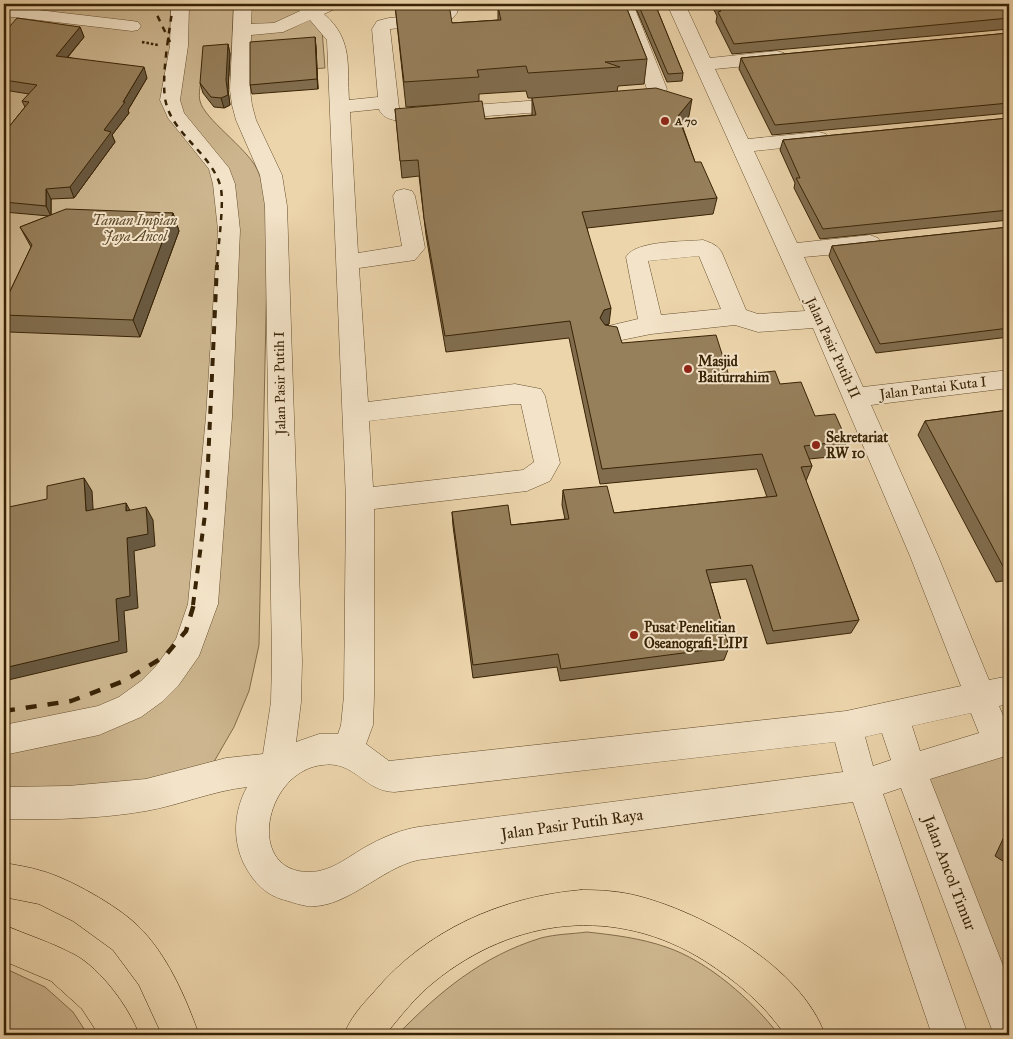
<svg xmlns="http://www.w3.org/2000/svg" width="1013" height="1039" font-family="'IM FELL Great Primer',serif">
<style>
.green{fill:#cdb68f;stroke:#826c4a}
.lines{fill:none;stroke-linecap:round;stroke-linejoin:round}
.minor-casing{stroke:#654f2e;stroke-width:1}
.major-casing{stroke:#382305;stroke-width:1}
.highway-casing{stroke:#382305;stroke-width:1}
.path{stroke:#382305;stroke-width:2.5;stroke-dasharray:2.5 2;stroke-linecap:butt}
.minor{fill:#f3e3c8;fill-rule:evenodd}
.major{fill:#ecd4ab;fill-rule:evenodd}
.highway{fill:#ecd4ab;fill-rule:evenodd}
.rail-far2{stroke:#382305;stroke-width:2.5;stroke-dasharray:6 6;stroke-linecap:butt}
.rail-far1{stroke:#382305;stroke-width:4;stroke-dasharray:8 8;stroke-linecap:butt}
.rail{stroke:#382305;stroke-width:4.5;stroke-dasharray:11 11;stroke-linecap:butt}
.wall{fill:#816d4e;stroke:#382305}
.shaded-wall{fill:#695940;stroke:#382305}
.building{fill:#967f5b;stroke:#382305}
.poi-dot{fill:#8f2418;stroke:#f3e3c8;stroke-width:2}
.labels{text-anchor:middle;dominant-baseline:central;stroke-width:4;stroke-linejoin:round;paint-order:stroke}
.far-poi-label{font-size:11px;font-weight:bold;fill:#382305;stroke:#f3e3c8;text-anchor:start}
.park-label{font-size:14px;font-style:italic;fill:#5d4828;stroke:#f3e3c8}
.street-label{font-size:14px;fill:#382305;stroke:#f3e3c8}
.poi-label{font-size:14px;font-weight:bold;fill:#382305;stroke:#f3e3c8;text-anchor:start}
.near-street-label{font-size:16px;fill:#382305;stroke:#f3e3c8}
</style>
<rect width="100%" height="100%" fill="#ecd4ab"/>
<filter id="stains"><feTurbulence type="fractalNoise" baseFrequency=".004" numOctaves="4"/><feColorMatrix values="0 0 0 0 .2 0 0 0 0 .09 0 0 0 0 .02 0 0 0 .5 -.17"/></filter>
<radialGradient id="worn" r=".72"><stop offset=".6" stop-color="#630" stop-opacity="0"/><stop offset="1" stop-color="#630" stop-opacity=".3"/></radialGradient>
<path class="green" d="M4,4H320L325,68L201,77C201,84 198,94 200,101C204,119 246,147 257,169C265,185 265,204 268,222L259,645L249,691L234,727L204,779L68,802L4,803Z
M1009,740V1027L910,769Z
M587,932C614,935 640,938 666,947C708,961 752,1000 779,1035H397C439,992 482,956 541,938C556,934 572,934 587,932Z
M4,968L45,987L73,1012L88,1035H4Z"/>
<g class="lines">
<g class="minor-casing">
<path id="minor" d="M171,4H189L188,46L180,100L184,113L229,168L235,184L240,230L232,417L218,604L199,656L178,686L163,701L141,717L99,735L4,755V725L98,706L119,697L141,681L156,666L176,639L188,604L206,417L218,230L213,184L209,169L168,118L160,100L170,46Z
M234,4H252L251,24L274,23L300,11L293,4H340L337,8L324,14C353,39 347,65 349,100L378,97L372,29L377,21L389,18L436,14L441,11V4H459L457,13L451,20L440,24L390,29L399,108L406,110L568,98L575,100L578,104L575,108L568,110L406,122C395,120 383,120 379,109L350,112L358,253L402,246L393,196L396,191L404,189L412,191L415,196L425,248L415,260L359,268L368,402L515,384L541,389L545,396L560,463L550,481L527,491L374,509V696L373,725L366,744L389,761L846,711L961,686L910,556L813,328L758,332L735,325L651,334L612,342L604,339L600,333L604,327L638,319L626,257C636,240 684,242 703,240C711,243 718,245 722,253L746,310L758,314L805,311L667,4H685L710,58L777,51L784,53L786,57L784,61L777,63L715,69L748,139L819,132L826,134L829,138L826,142L819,144L754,151L797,243L870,235L878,238L881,243L878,248L870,251L804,257L863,387L1009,370V388L871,405L938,556L989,680L1009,676V704L999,706L1007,725H1009V755L930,779L1009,981V1035H994L901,788L883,794L968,1035H932L853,802L418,860C381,868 345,910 307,906C301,905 294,903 288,901C266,896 254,883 244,864C232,839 234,811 247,787C212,791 180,805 146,811C100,819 50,820 4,819V787L68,786L146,779L226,758L263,754L271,702L272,661L265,206L260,175L236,120L232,105L230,90ZM310,20L327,40L346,500L344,696L341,725L338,734H319L296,742L301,702L302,661L287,206L282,175L256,120L252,105L250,90L251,35L283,32ZM699,256L721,309L661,315L648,261ZM515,404H521L534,462L523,470L373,487L369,421ZM971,713L979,733L920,751L912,726ZM882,733L891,760L873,766L865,737ZM835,742L843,772L418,827C401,830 386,836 371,844C351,854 333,872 309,872C245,872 264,772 322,765C355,760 363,791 394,792Z
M550,4H622L635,9L667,89L657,102L626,106L619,104L616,100L619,96L644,93L647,89L621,16L614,13H577L553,8Z
M4,6L132,21L138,22L141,26L138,30L132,31L4,16Z"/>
</g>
<g class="major-casing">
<path id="major" d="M4,863C16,865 29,867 42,871C68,878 118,906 138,926C167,954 186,998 199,1035H162L139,985L113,950L73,921L39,904L4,897Z
M4,925C27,935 53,943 75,955C101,969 130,1009 139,1035H99L82,1009L51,981L4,961Z"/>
</g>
<g class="highway-casing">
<path id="highway" d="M581,890C600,890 619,891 638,896C704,913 801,967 825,1035H785C764,1004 736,981 705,961C616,905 514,917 434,982C415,997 400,1017 385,1035H344C350,1018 362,1005 374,992C426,930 501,897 581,890Z"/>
</g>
<path class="path" d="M142,42L158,45"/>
<use href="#minor" class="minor"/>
<use href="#major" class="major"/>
<use href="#highway" class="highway"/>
<path class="rail-far2" d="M158,4L157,15L170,42
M173,4C170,29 160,80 166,103C174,136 214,155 221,189C224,206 218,247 217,266"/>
<path class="rail-far1" d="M193,605L206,507L217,265"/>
<path class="rail" d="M4,711L71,701L124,681L165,656L186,631L194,604"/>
</g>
<path class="wall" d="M543,4H655L683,73L682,81L667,82L634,4H625L647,59L644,84L618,86L617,91L689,116L682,125L695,162L717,198L713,214L587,228L609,324L606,325L622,343L729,376L780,384L815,416L847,441L840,456L809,459L812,466L806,481L859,620L851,633L767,644L746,579L710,583L729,647L724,660L560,681L557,667L473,678L453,526L452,512L511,525L565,519L562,505L563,490L614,513L767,497L757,469L600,484L569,338L446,352L426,235L419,176L402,178L395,109L485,119L532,115V98H528L526,91L479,94V102L406,107L395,5L452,23L498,20V7Z
M711,4H1009V29L732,54L716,22L717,16Z
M80,27L84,37L68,57L147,78L128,110L129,113L112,135L115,142L74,198L51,199V215L173,213L179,231L140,337L9,332L4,323V304L31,247L20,227L49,216L4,212V133L25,107L22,101L29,94L4,90V33Z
M1009,33V113L772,135L739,69L741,58Z
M315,37L316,47L318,89L252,94L250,85Z
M228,44L230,54L228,90L230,105L224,108L214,107L203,93L200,83Z
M1009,118V220L820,239L794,188L795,183L780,150L783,140Z
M1009,227V337L876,353L829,256L832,246Z
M1009,410V580L996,582L918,435L925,421Z
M1009,826V865L995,856Z"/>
<path class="shaded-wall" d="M80,27L84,37L60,66L56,56Z
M315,37L316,47L318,89L317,79Z
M228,44L230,54L228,90L230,105L224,108L221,98Z
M144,67L147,78L128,110L129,113L112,135L115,142L74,198L70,187L104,130L123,102Z
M692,99L689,116L676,133L678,116Z
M46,189L51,199V216L46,206Z
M173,213L179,231L140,337L133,320Z
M611,308L609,324L602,326L600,318L604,310Z
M84,478L92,491L94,524L86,511Z
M126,503L133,516L126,511Z
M146,507L153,520L155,546L134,551L138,608L124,611L127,652L4,681V668L116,599L127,538Z"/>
<path class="building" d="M410,4H449L452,23L501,20L498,7L543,4H625L647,59L605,62L620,67L528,73L526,66L477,70L479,77L404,82L395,5Z
M638,4H655L683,73L668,74Z
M718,4H1009V18L734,44L718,12L721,11Z
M17,18L80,27L56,56L144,67L123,102H125L104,130L111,132L70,187L46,189V206L4,202V133L29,102L22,101L37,85L4,80V33Z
M1009,33V103L775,125L741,58Z
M315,37L317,79L250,85V42Z
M228,44L226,80L228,95L221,98L211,97L200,83L203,46Z
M656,88L692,99L678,116L695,162H701L717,198L582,212L611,308L604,310L600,318L605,325L617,327L622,343L716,335L729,376L775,371L780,384L801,382L815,416L835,414L847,441L804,446L812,466L801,467L859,620L773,631L752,565L706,570L729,647L561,669L558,654L473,665L452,512L508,505L511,525L569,519L563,490L607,486L614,513L777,496L762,454L602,469L570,321L445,336L424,218L418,160L400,161L395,109L482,101L485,119L536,115L532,98Z
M1009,118V210L823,229L796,178H800L783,140Z
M66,209L173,213L133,320L4,315V304L32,245L20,227Z
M1009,227V328L880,344L832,246Z
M1009,410V569L1005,570L925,421Z
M84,478L86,511L126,503V511L146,507L148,534L127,538L130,596L116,599L119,641L4,668V508L47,499V486Z
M1009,842V851L1006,849Z"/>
<g class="poi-dot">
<circle cx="665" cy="121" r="5"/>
<circle cx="688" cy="369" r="5"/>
<circle cx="816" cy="445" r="5"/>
<circle cx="634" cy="635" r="5"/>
</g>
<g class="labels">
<g class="far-poi-label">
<text x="675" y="121">A 70</text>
</g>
<g class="park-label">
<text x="135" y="220">Taman Impian<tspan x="135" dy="16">Jaya Ancol</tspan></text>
</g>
<g class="street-label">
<text transform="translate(833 348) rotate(65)">Jalan Pasir Putih II</text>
<text transform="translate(280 383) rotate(-91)">Jalan Pasir Putih I</text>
<text transform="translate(933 388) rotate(-7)">Jalan Pantai Kuta I</text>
</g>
<g class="poi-label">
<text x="698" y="361">Masjid<tspan x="698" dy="16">Baiturrahim</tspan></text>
<text x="826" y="437">Sekretariat<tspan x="826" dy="16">RW 10</tspan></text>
<text x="644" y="627">Pusat Penelitian<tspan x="644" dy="16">Oseanografi-LIPI</tspan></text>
</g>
<g class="near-street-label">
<text transform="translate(572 824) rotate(-8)">Jalan Pasir Putih Raya</text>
<text transform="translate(950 873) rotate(69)">Jalan Ancol Timur</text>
</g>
</g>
<rect width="1013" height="1039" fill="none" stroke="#ecd4ab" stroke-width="20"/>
<rect x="5" y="5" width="1003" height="1029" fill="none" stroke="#382305" stroke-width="2.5"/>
<rect x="10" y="10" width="993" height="1019" fill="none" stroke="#382305"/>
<rect width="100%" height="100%" filter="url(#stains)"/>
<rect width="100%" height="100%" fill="url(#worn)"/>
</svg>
